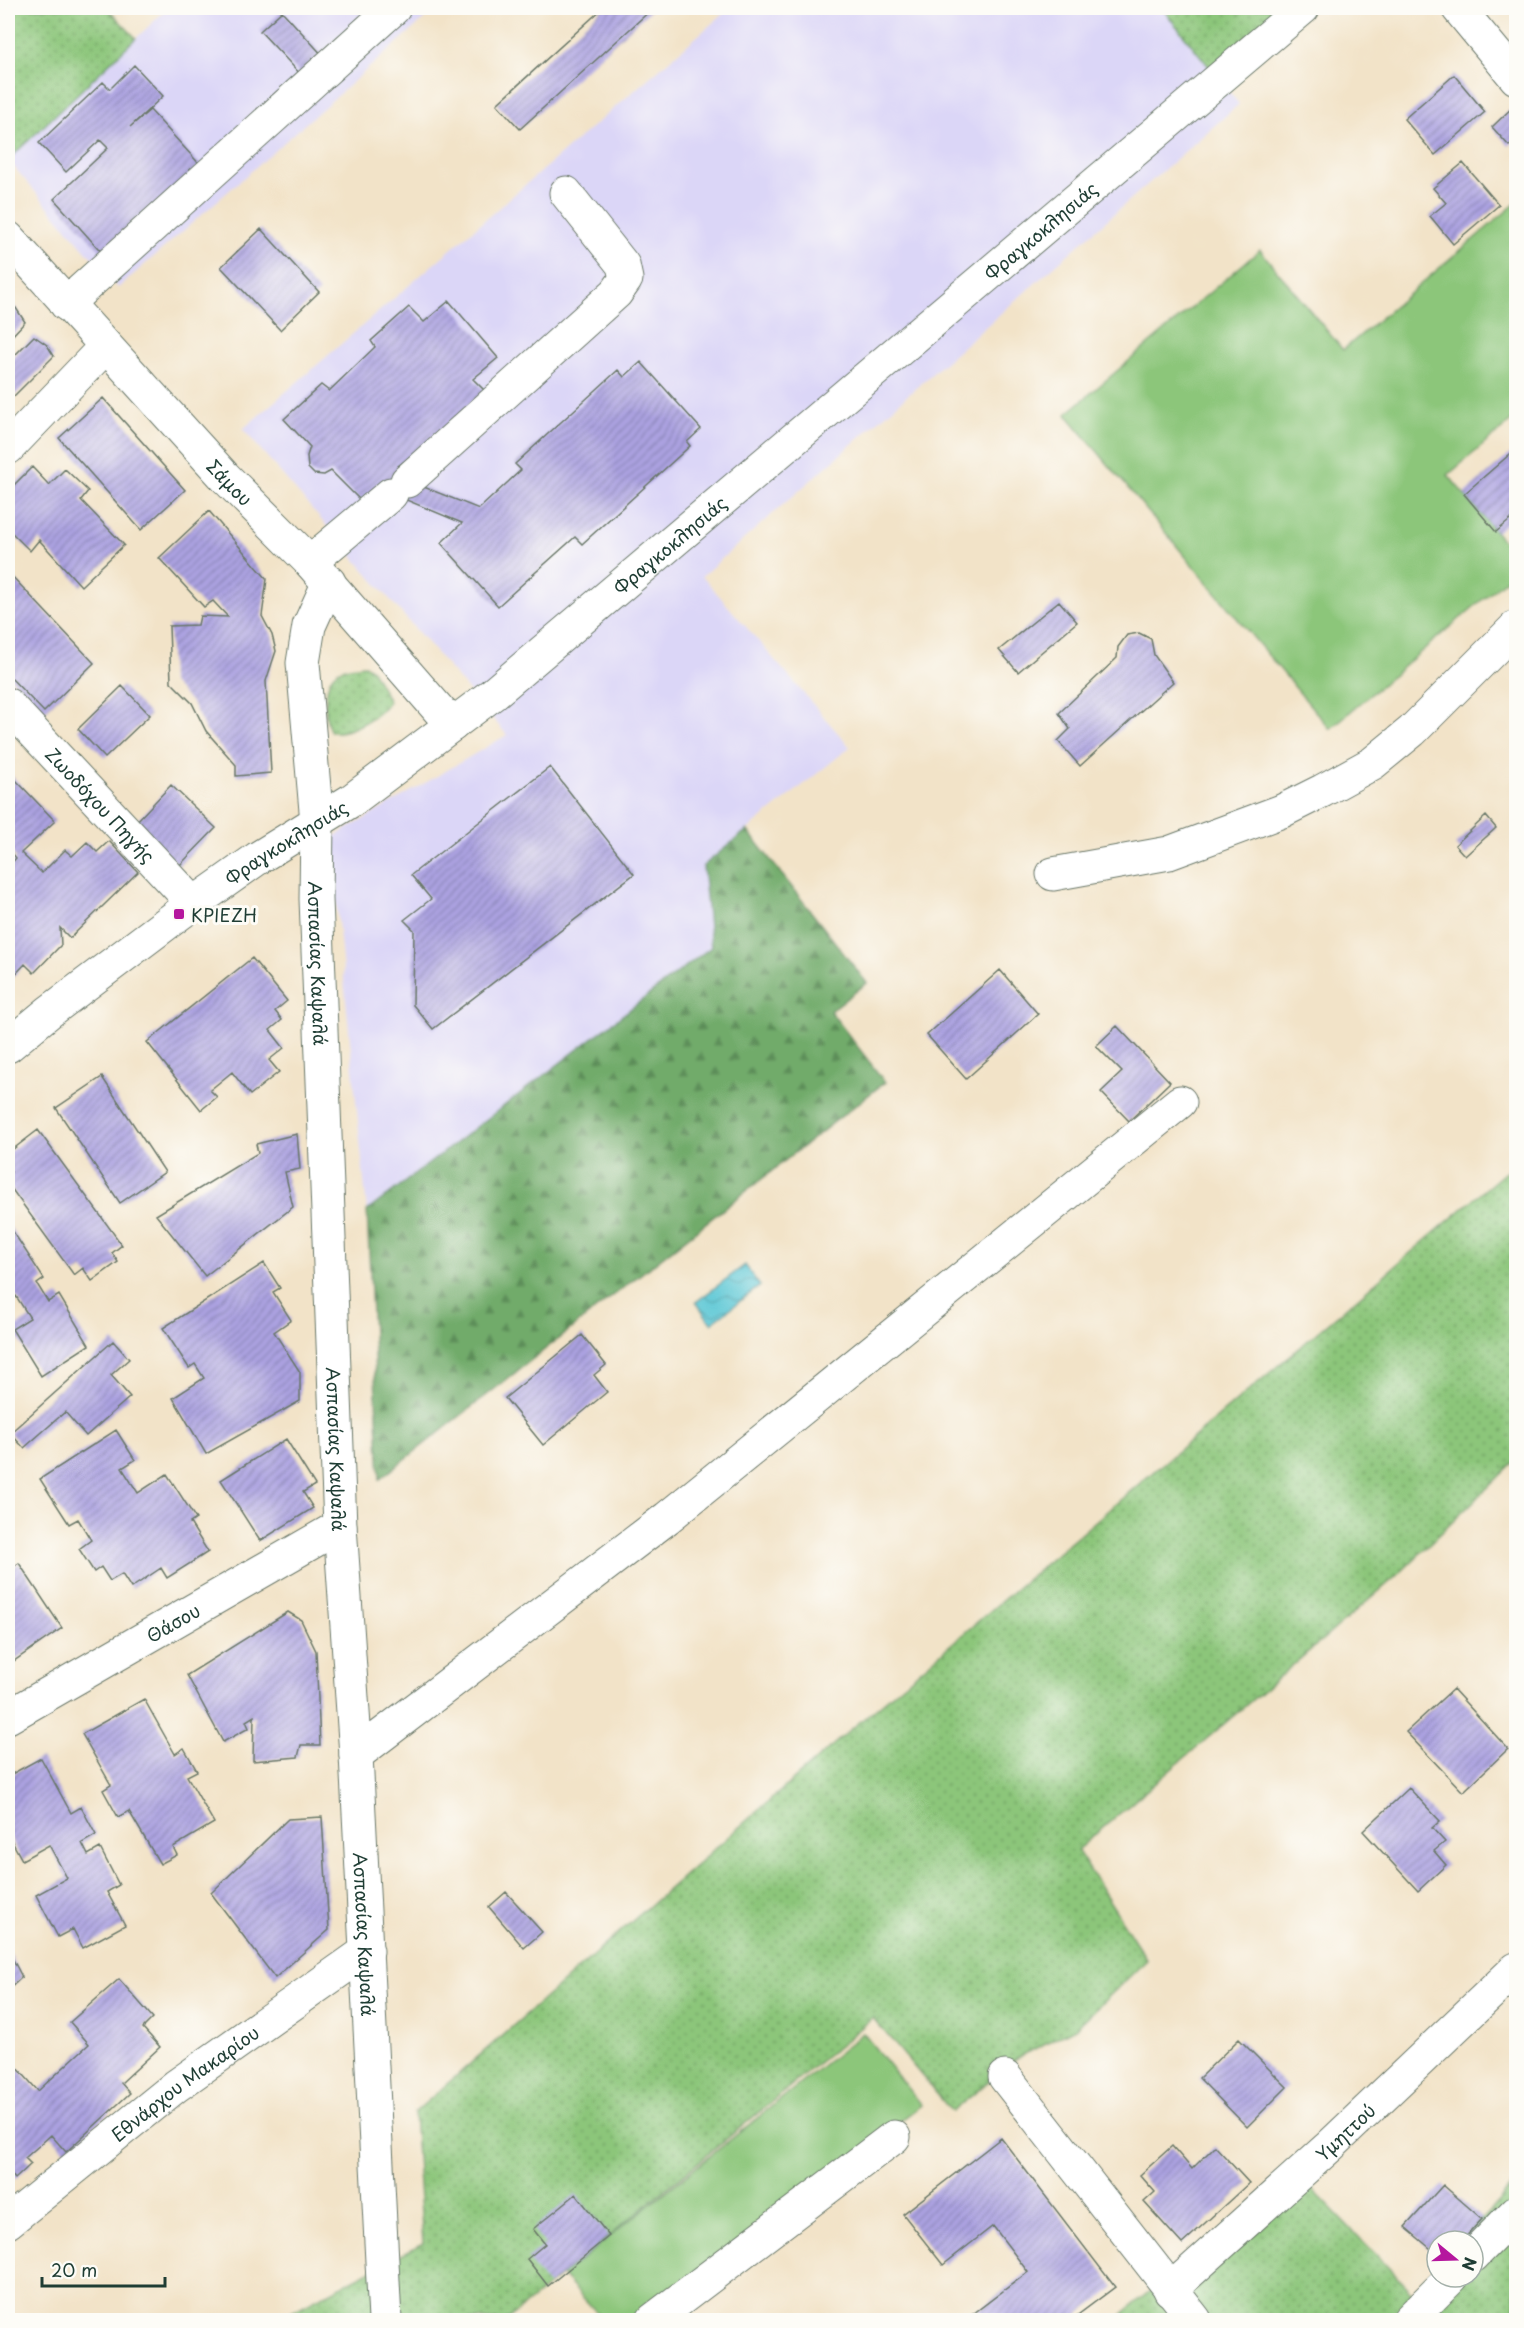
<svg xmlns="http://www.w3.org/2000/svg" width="1524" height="2328" font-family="'Playpen Sans',sans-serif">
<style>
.built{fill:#dbd6f7}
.grass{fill:url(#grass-dots);stroke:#568257;stroke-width:1.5}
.forest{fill:url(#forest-firs);stroke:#48744f;stroke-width:1.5}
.garden{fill:#8cc67a;stroke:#568257;stroke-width:1.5}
.water{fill:url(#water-waves);stroke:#3e8284;stroke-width:1.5}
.building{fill:url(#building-hatch)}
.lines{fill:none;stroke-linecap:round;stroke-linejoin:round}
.minor-casing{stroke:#697768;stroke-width:35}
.minor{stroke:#fff;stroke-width:33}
.poi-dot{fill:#b5179e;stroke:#fdfcf7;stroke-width:2}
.labels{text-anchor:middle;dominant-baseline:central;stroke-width:6;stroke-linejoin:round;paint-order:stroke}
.street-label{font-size:18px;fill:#1f3d34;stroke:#fdfcf7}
.poi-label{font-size:18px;fill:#1f3d34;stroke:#fdfcf7;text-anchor:start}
</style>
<defs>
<pattern id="grass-dots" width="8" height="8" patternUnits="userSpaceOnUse" patternTransform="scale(1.5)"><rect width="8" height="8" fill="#8cc67a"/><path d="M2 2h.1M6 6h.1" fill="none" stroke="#72a265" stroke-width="1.8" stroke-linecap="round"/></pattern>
<pattern id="forest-firs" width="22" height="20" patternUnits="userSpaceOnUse" patternTransform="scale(1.5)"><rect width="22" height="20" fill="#71ab6a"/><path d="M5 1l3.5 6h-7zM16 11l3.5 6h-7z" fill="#5c8c58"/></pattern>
<pattern id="water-waves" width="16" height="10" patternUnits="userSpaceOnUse" patternTransform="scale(1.5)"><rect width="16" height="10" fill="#5cc7d5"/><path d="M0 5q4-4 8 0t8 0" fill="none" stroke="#4ba3ae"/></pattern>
<pattern id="building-hatch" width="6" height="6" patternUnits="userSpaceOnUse" patternTransform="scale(1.5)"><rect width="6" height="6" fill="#aca2e1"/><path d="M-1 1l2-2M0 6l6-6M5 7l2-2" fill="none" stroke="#8b85b7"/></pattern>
</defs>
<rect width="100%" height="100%" fill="#fdfcf7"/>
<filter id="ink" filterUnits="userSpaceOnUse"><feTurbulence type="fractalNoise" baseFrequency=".0167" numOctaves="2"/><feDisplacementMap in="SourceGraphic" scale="12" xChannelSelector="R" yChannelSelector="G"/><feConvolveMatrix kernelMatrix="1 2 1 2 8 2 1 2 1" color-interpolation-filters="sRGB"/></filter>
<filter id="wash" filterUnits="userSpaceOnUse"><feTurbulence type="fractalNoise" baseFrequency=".008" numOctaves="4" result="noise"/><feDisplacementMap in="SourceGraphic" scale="24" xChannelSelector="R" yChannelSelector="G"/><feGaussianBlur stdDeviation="1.35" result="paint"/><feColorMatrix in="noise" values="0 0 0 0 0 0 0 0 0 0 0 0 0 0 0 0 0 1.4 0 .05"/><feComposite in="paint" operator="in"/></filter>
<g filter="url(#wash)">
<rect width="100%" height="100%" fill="#f2e3c8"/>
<path class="built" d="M168,8H437L118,288L8,160Z
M730,8H1162L1239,104L702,576L850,747L703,866L711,947L367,1211L330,839L507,735L243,429Z"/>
<path class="grass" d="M8,8H107L136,38L8,160Z
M1162,8H1280L1210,68Z
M365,665L372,670L389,701C379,717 350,734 331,732C323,719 324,687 333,675C339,667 356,666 365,665Z
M1516,1163V1460L1399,1574L1077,1850L1147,1960L1077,2027L1017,2058L952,2112L873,2018L507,2320H276L423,2243L414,2113L842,1737Z
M1295,2171L1414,2294L1437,2277H1473V2241H1462L1516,2182V2320H1115Z"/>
<path class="forest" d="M747,830L867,983L830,1011L885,1082L380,1479L367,1211L711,947L703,866Z"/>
<path class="garden" d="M1516,203V417L1448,475L1516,556V571L1330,729L1066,414L1260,250L1343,350Z
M863,2033L921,2105L640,2320H604L562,2275Z"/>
<path class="water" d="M745,1265L760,1286L711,1323L696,1302Z"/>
<g id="blocks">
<path class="building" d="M603,8H653L520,129L497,104Z
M282,11L325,58L304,78L260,31Z
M134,65L163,96L130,127L150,110L203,168L106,257L54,199L108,148L100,140L66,172L39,143L103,82L110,89Z
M1454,75L1485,112L1435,155L1404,119Z
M1516,104V139L1509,146L1492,127Z
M1463,163L1499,205L1453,244L1430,216L1446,203L1433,188Z
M261,229L319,292L280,330L221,267Z
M449,301L498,358L473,379L489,395L398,466L405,474L401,478L479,509L521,470L515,464L618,370L624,377L641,362L701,429L687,442L690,446L582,544L575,537L498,606L441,543L462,523L385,491L366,506L331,471L324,475L314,474L308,468L307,456L310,447L284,419L321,385L329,391L375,347L371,341L409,307L424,322Z
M8,302L16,308L25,322L8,340Z
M34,336L47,345L54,356L8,402V357L10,360Z
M103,398L185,490L141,530L59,438Z
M1516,449V515L1496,532L1464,494Z
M32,467L49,485L65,469L88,491L81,500L124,545L81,586L39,540L30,551L8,529V504L12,500L8,491Z
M209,511L267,579L262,616L272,635L276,651L266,681L271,773L236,776V765L206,731L192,703L171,682L169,626L198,625L200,616L228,617L213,601L204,607L159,558Z
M8,572L94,663L44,712L8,675Z
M1059,601L1077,622L1018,672L999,650Z
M1139,633L1151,639L1154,655L1173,682L1080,766L1058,741L1070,729L1059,713L1117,658L1118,647L1127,635Z
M122,686L150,715L105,758L78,729Z
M550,767L634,874L433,1029L413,1005L414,930L404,920L431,899L411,875Z
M12,776L55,821L21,853L42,873L65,850L72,856L87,842L97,852L109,841L138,872L70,938L60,928L61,945L34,973L25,964L8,982V867L16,858L8,848V781Z
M171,785L216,828L179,866L135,823Z
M1486,816L1496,828L1465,856L1455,845Z
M252,958L287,1001L275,1011L282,1020L270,1030L284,1048L269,1060L279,1072L250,1095L232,1072L210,1090L217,1097L201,1110L147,1042Z
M1000,970L1038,1014L966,1079L927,1035Z
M1117,1026L1170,1082L1129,1121L1101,1092L1122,1072L1096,1046Z
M102,1077L165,1172L120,1203L56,1108Z
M38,1130L122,1245L112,1253L118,1262L92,1281L83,1268L74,1275L8,1184V1174L11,1172L8,1167V1153Z
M297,1134L300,1169L285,1172L293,1207L205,1276L156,1215L258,1153L256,1144Z
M8,1224L44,1279L37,1284L48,1302L59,1295L89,1345L41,1376L12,1329L30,1318L16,1296L8,1302Z
M264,1263L280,1288L273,1292L291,1320L274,1332L300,1372V1401L206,1454L173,1398L204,1378L195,1364L189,1368L163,1328Z
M582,1335L606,1365L594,1375L607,1392L543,1445L505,1398Z
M113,1341L129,1359L111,1375L130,1397L86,1436L65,1412L24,1448L10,1433Z
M116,1430L135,1460L122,1468L138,1493L167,1474L196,1519L190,1523L208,1552L167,1578L161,1568L131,1588L122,1574L110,1581L101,1567L94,1572L79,1549L91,1540L78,1519L69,1524L40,1479Z
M286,1439L315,1485L303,1492L313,1508L260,1541L221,1480Z
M8,1559L13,1567L19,1563L62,1628L8,1665Z
M288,1612L301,1620L316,1651L320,1745H301L298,1757L253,1761L254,1716L246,1721L249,1728L223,1742L187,1675Z
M1453,1689L1508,1749L1463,1792L1406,1732Z
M144,1699L175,1754L184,1748L197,1771L187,1776L214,1823L173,1847L177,1855L160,1864L129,1811L118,1817L103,1790L111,1785L82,1734Z
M41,1758L71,1813L81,1807L96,1835L82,1843L88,1855L100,1848L119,1885L107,1892L125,1925L83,1948L73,1929L58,1937L36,1895L67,1878L49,1845L22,1860L8,1834V1776Z
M1409,1788L1440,1821L1432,1828L1445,1842L1434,1851L1446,1865L1418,1891L1363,1831Z
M322,1817L329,1930L275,1978L211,1893L288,1819Z
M506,1892L542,1932L524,1948L489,1907Z
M8,1950L22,1977L8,1990Z
M119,1979L153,2018L143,2028L160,2047L121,2083L130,2093L66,2152L51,2135L25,2158L31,2164L15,2179L8,2170V2057L38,2091L89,2044L70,2022Z
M1239,2039L1287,2087L1247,2127L1199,2078Z
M1001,2138L1115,2287L1071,2320H965L1028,2272L993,2226L943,2265L903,2214Z
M1172,2146L1192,2169L1215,2146L1249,2183L1182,2244L1144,2202L1155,2192L1140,2175Z
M1443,2185L1482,2219L1462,2241H1437V2254L1405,2227Z
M576,2194L609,2236L548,2286L527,2259L545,2244L533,2229Z"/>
</g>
</g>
<g filter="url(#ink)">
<use href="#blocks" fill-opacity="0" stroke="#697768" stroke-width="1.5"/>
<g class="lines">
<g class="minor-casing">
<g id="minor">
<path d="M1458,8L1516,78"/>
<path id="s1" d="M8,238L224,476L310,562L452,725"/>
<path d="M66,304L394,8"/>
<path d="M8,448L105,347"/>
<path d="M407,481L616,293L626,279L623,265L566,193"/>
<path d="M310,562L391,494"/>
<path id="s2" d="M329,582L309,626L303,663L317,822L316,899L340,1526L356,1755L385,2320"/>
<path id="s3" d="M8,705L194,904"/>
<path d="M1053,874L1169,853L1282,811L1322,791L1373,763L1412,731L1516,627"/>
<path id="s4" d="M8,1046L49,1012L179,914L258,858L352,800L493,694L1303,8"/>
<path id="s5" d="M8,1717L340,1526"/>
<path d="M356,1755L667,1518L1180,1102"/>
<path d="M1005,2077L1195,2320"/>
<path id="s6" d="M8,2222L176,2086L367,1951"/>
<path d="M1473,2256L1516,2212"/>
<path id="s7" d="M1170,2290L1330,2146L1516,1969"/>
<path d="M653,2320L894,2137"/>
<path d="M1409,2320L1452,2277"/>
</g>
</g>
<use href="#minor" class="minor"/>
</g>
</g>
<rect class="poi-dot" x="173" y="908" width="12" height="12" rx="3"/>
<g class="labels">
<g class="street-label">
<text stroke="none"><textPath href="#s4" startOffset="1317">Φραγκοκλησιάς</textPath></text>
<text stroke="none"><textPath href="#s1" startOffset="330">Σάμου</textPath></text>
<text stroke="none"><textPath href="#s4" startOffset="831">Φραγκοκλησιάς</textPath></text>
<text stroke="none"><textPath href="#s3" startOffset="136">Ζωοδόχου Πηγής</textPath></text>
<text stroke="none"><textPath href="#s4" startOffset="345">Φραγκοκλησιάς</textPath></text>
<text stroke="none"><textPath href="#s2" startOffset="387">Ασπασίας Καψαλά</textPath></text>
<text stroke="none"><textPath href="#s2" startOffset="873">Ασπασίας Καψαλά</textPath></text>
<text stroke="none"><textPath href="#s5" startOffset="190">Θάσου</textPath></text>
<text stroke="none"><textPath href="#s2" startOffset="1359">Ασπασίας Καψαλά</textPath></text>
<text stroke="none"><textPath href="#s6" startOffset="225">Εθνάρχου Μακαρίου</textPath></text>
<text stroke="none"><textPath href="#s7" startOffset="236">Υμηττού</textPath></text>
</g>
<g class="poi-label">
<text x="191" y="914">ΚΡΙΕΖΗ</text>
</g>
</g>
<rect width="1524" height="2328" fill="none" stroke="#fdfcf7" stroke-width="30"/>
<g transform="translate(1455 2259) rotate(109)"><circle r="28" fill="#fdfcf7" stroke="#a4b0a9" stroke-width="1.5"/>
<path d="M0-4.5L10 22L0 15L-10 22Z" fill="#b5179e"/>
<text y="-9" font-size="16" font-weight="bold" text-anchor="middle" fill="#1f3d34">N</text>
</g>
<path d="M42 2277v9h123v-9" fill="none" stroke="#1f3d34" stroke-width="3"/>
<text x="51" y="2277" font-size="18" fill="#1f3d34" stroke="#fdfcf7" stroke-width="4.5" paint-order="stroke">20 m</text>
</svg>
